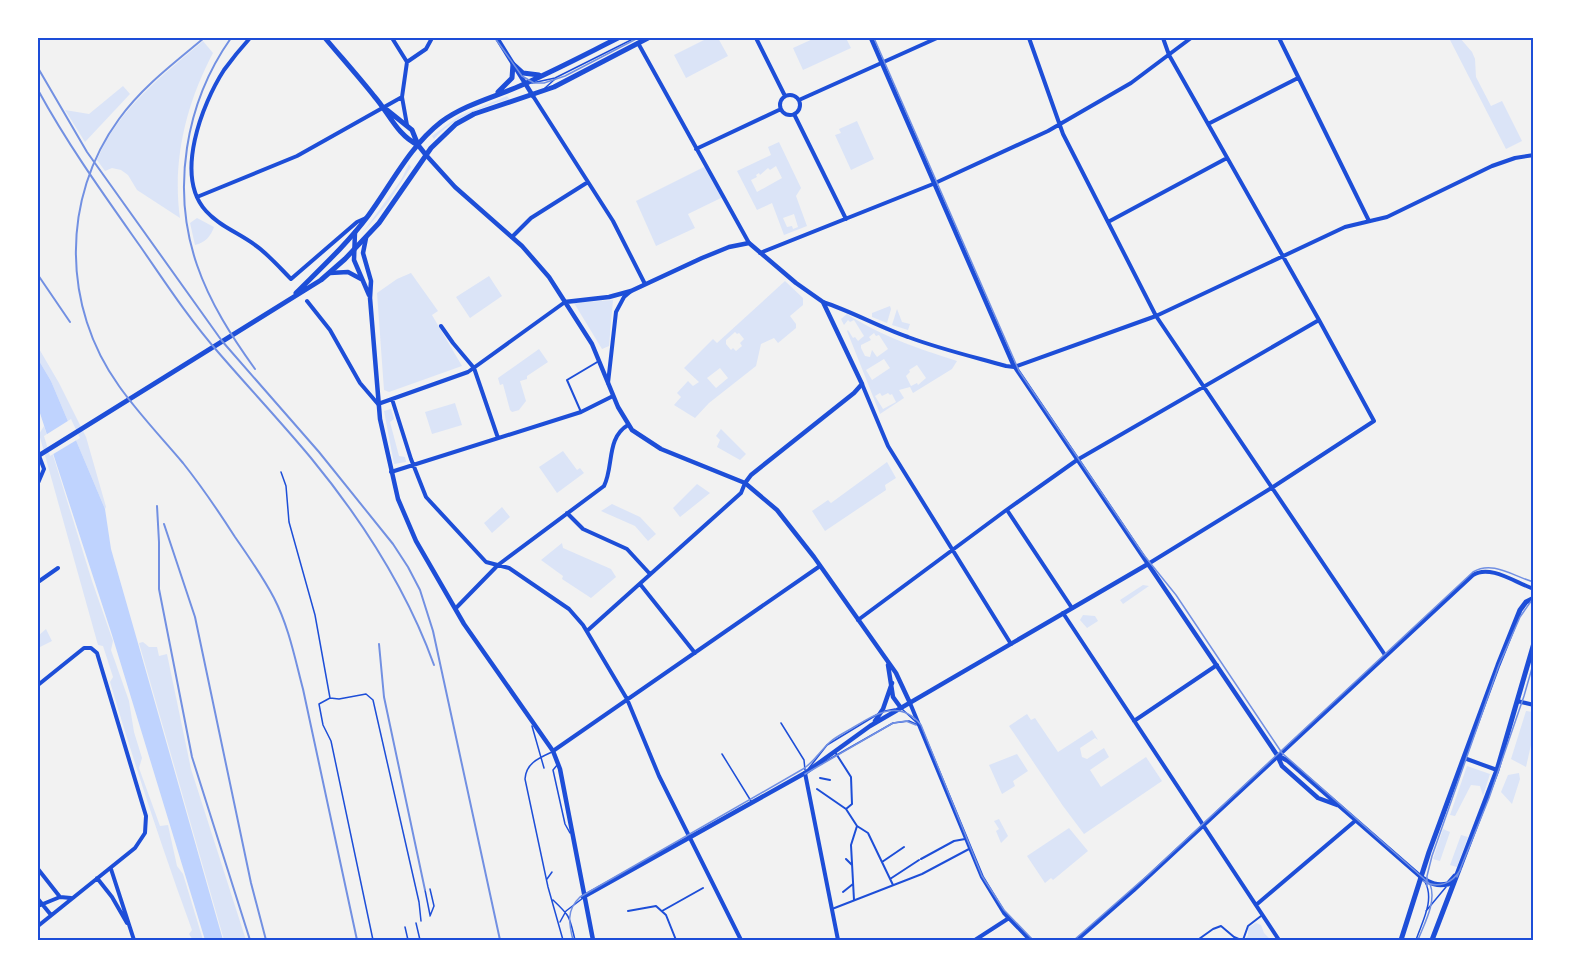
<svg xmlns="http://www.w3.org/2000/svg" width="1571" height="978" font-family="'Titillium Web',sans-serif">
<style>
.green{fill:#dbe4f7;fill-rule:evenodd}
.water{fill:#bfd3fe}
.pier{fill:#f2f2f2}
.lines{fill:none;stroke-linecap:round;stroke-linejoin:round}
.service{stroke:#1d4ed8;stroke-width:1.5}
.pedestrian{stroke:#1d4ed8;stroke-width:2}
.minor{stroke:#1d4ed8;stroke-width:4}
.tertiary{stroke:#1d4ed8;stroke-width:4.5}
.primary{stroke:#1d4ed8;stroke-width:5}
.tram{stroke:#7290e2;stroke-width:1.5}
.rail{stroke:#7290e2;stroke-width:2}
.neatline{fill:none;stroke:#1d4ed8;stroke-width:2}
</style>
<rect width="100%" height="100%" fill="#f2f2f2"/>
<path class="green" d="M708,38H718L728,56L686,78L674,55Z
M815,38H846L851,48L803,70L793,48Z
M1449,38H1460L1472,52L1475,59L1476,77L1491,106L1502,101L1522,141L1506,149Z
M203,41L213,53C186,104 172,161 180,218L137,190L128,175L121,170L112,168L105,171L97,160C118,109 162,76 203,41Z
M123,86L130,94L85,142L65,110L89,114Z
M507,96L509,99C480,108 456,116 434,139L432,136L459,116Z
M857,121L874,159L851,170L835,135L841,133L839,129Z
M779,142L801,188L796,196L807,226L784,235L772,203L757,210L737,171L771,155L768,147ZM776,166L782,178L757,192L751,180L757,177L756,175L759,173L760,175L768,168L770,170ZM794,214L798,227L793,229L792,226L787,227L783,218Z
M409,164L411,167L388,203L361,235L401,180Z
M706,166L723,197L688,214L695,228L656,246L636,201Z
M197,218L214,227C211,236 205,243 195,245L190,223Z
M411,273L438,311L432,315L462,366L389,392L384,390L377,293L397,279Z
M489,276L502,296L470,318L456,297Z
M785,281L803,298V305L790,316L796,324V328L778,343L774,338L761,344L756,366L709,403L695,418L674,405L681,397L677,393L688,381L693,386L699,382L684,368L713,339L717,343ZM735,332L737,334L739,333L744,339L740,343L742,346L736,351L733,348L731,350L726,344V340ZM720,368L728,378L716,388L707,378Z
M613,300L609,346L602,349L574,303Z
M890,306L891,309L887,323L872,317V313Z
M897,309L902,322L910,324L908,330L892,325Z
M847,314C883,337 917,348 957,361L952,369L913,393L910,387L899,390L904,398L880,414L847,331L848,330L853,338L855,337L858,341L864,336L854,320L850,322L848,320L844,325L841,319ZM874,333L876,336L879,335L888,349L877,357L872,350L870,357L865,356L861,348V345L871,340L869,337ZM884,359L890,368L872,380L866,370ZM917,365L926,378L918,385L917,383L911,386L906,376L910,372L909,370ZM880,393L882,396L888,393L890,395L892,394L896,402L883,409L875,396Z
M38,347L59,383L86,437L106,507L105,509L51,381L38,359Z
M539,349L548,362L527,376V379L520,381L526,401L519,410L512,412L510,410L503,384L500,385L498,378Z
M455,403L462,425L432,434L425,412Z
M391,409L394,419L390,422L399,456L405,457L406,462L394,464L384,411Z
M44,426L92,581L113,641L111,650L129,701L134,732L142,758L139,768L160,826L168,825L177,866L183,874L203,940H193L189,934L192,930C162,848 135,766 110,682L113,677L103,646L98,645L39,434Z
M721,429L746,454L740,460L717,447L720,440L716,436Z
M563,451L577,470L580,468L584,473L557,493L539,467Z
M887,462L896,478L885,485L886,490L825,531L812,511L828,500L831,503Z
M697,484L710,493L680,517L673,508Z
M612,504L640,517L656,534L648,541L635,526L601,511Z
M502,507L510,517L492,533L484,523Z
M562,543L563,548L611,569L616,577L591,598L562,579L563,576L541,560Z
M1143,585L1149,586L1123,604L1120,600Z
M1083,615L1095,616L1098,621L1087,628L1080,620Z
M46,629L52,641L38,648V636Z
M143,642L149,647H157L159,656L167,654L191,769L246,940H224L139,643Z
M1526,711L1533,712V736L1526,767L1511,759Z
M1027,714L1031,720L1035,718L1058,752L1092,730L1098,740L1095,738L1080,748L1082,757L1087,759L1104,748L1109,757L1090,770L1101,787L1146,757L1162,781L1084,834L1063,806L1009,726Z
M1017,754L1028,771L1013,781L1015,786L1002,794L989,765Z
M1467,766L1490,774L1483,796L1480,786L1471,785L1455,816L1450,815Z
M1519,773L1520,779L1512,804L1501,792L1508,775Z
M999,819L1008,836L1001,843L996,831L999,829L994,821Z
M1069,828L1088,851L1053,880L1051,878L1045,883L1027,856Z
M1443,829L1450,832L1440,861L1433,859Z
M1461,835L1468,837L1457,867L1450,865Z
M1256,923L1261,925L1264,933L1271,940H1245L1248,935V928Z"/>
<path class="water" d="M38,359L51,381L105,509L111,549L223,940H205L112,635L38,407Z"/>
<path class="pier" d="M71,419L80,438L50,456L44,436Z"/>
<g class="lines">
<path class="service" d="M532,83L555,78L635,38
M545,88L555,79
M281,472L286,486L289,522L315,615L330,698L319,704L323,725L331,741L373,940
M330,698L339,699L366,694L373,700L419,902L421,921
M902,709L916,722
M885,711L895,709
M781,723L804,760L805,770
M532,726L544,768
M552,752C539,758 526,763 525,779L548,887L563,940
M722,754L751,801
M558,764L553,770L565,824L570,833
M821,764L893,723L909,721L918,725
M809,768L827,745L878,714
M547,879L552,872
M430,889L434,906L430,916
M425,890L430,915
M553,900C571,917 569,916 575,940
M1426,911L1446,887
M560,922L566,911L583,898
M416,923L420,940
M405,927L408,940
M1416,940C1422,922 1435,900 1425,882"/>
<path class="pedestrian" d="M581,412L567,380L599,361
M835,752L851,777L852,804L846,809
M820,778L830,780
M817,789L846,809L857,826L868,833L893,885
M846,859L852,865
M921,859L954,841L965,839
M882,862L904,847
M890,879L919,860
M843,892L853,884
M854,900L851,845L857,826
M832,909L922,874L969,849
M628,911L656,906L666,915L676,940
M662,911L703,888
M1199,939L1213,929L1221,926L1234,937L1241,940
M1243,940L1248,926L1261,916"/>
<path class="minor" d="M250,38C241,48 232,59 224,70C202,104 174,176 206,211C219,226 239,233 255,245C268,254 280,268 291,279L357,222L366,218
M392,38L407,62L402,97L407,125
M756,38L785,96
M1029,38L1063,134L1156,316L1385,655
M1279,38L1369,221
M638,43L749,243
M407,62L426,49L432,38
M780 105a10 10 0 1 1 20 0a10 10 0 1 1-20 0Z
M533,96L613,221L645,284
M799,100L937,38
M794,114L846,219
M1208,124L1298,78
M696,149L781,109
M197,197L297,156L402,97
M1108,222L1227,158
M512,237L531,218L588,182
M760,253L933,184L1048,131L1131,83L1191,38
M307,301L330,330L360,383L378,404L468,372L565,302
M823,302C853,312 879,327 908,337C940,349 974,357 1006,366L1014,367L1156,316L1345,227L1387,217L1492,166L1515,158L1534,155
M441,326L453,343L474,368L498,438
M608,383L616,312L624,297L631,291
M862,384L888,446L1011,644
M392,399L411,459L426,497L486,562L509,568L569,609L583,625L627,699L659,776L741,940
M38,453L44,469L38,483
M391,472L581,412L613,396
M1007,510L1072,608
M567,513L583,529L627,549L650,574
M1148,564L1273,487L1374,421L1319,320L1169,55L1163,38
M38,582L58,568
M640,584L695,653
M456,608L498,565L604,486C614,466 606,438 628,425
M1063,613L1279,940
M858,620L1005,511L1077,460L1319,320
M587,631L741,493L745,483
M38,685L84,648H91L97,653L146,816L145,833L135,848L38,926
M1517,701L1534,705
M910,703L982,877L1004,913L1030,940
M1134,721L1217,665
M553,751L820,566
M1464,758L1497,770
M805,773L838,940
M38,869L60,897
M111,869L134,940
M97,878L112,897L127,923
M38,899L51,915
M1256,905L1355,821
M38,906L60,897L71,898
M975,940L1009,918
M1077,940L1134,890L1473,575C1490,564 1516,583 1534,589"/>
<path class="tertiary" d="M497,38L533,96
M871,38L1013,364L1277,755L1282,766L1318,798L1337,805
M426,155L455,187L522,246L549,277L592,344L618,407L632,430L661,449L745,483L777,510L814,557L896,673L910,703
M355,232L354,260L369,295
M366,238L363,253L371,281L370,298L380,419L398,499L416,541L464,624L553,751L560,769L593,940
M330,273L348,272L361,279
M565,302L609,297L631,291L702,258L729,247L749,243L796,283L823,302L862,384L854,393L751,475L745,483
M888,665L893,697L901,708
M875,721L883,709L892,683
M1277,755L1288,761L1421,877
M583,897L805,773L870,726L1148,564"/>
<path class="primary" d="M325,38C341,57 358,76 374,96C389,113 397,135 418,145
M513,64L523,73L539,75
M498,92L512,78L513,64
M387,110L412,130L418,145L426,155
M296,293C321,268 347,244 368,216C391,185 409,147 441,122C462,106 491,98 515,88C550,73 584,55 618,38
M38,456L321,280L345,259L379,223L431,148L456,124L474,114L554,87L648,38
M1421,877C1431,884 1437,886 1448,884L1455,876
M1401,940L1429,852L1498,665L1520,610L1526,602L1534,598
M1432,940L1497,770L1534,643"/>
<path class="tram" d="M495,38L522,76L534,83H544L565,76L638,38
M874,38L1019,371L1143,554L1176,595L1282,753L1430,884C1437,902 1424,924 1418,940
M805,774L893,723L906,721L916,725
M1457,877L1489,798L1524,696L1534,661
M1423,881C1438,889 1452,884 1461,869
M1427,886V876L1432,856L1499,665L1520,617L1534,597
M573,940C569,924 566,910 580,897L803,769C814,762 820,751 830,742C837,736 846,732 854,727C877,713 900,699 921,725L982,876L1004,910L1033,940
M1074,940L1148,875L1473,572C1493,560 1514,577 1534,582"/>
<path class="rail" d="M204,38C174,63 142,87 119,119C61,198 62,307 119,386C138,413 162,438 183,463C202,487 219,512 235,537C249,557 263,577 274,598C289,627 295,659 303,689L357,940
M231,38C185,103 171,190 197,265C210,303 232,337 255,369
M38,68L87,152L222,341L319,452L393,544L408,567L420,590L433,631L500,940
M38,90C68,145 104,195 140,246C165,282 189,319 218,352C249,388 281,422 311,458C362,520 407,590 434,665
M38,275L70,322
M157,506L159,542V589L192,757L250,940
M164,524L195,617L251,883L266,940
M379,644L384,697L425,890"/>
</g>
<rect width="1571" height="978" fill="none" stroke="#ffffff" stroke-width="78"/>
<rect x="39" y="39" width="1493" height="900" class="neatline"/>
</svg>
